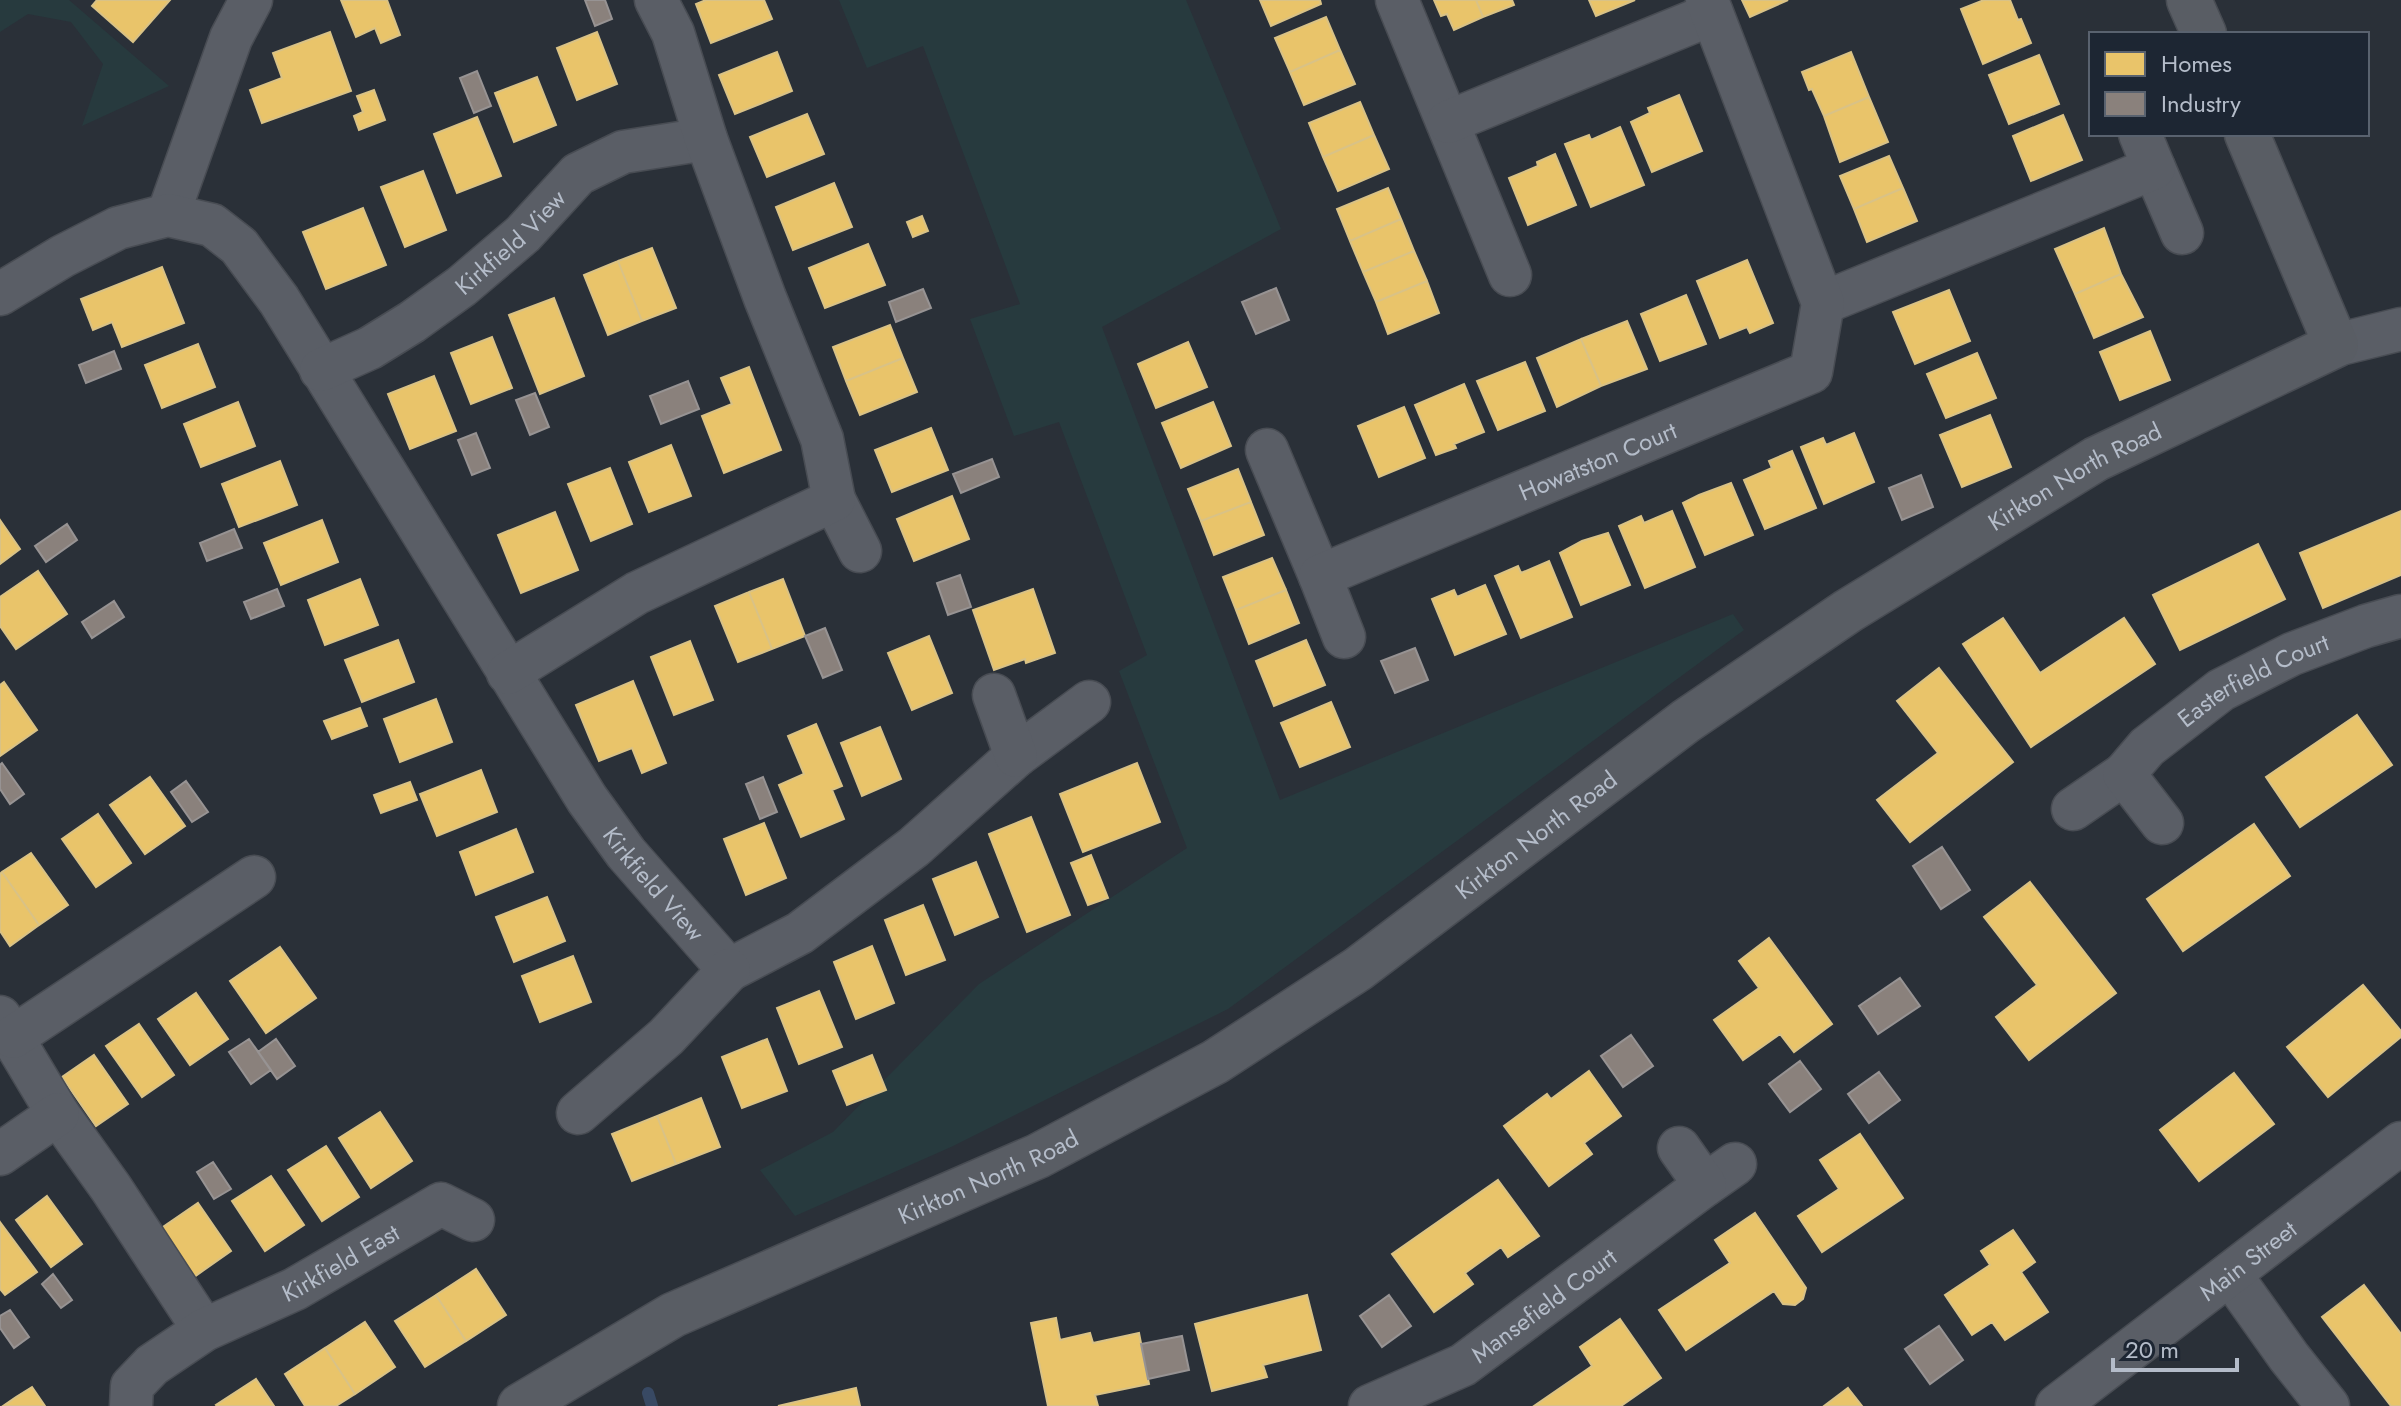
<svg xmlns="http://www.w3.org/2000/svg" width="2401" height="1406" font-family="Jost,sans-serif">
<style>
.green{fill:#273a3e}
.homes{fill:#e9c46a;stroke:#d9c286;stroke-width:2}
.industry{fill:#8a817c;stroke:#979393;stroke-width:2}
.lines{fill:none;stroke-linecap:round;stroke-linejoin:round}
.stream{stroke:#384963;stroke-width:12}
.street-casing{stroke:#484c53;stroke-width:45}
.secondary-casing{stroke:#484c53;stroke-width:47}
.street{stroke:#5a5e66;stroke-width:42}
.secondary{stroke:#595d64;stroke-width:44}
.labels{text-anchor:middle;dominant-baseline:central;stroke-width:8;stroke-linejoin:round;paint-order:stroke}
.street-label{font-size:24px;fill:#b4bcc9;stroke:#1d2633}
</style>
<rect width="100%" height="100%" fill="#2a3038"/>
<path class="green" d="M0,0H69L169,86L82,126L103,64L71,22L28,14L0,32Z
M839,0H1186L1281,229L1102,327L1280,800L1733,614L1744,630L1228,1009L951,1147L795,1216L760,1170L833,1132L979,984L1187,848L1119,671L1147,655L1059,422L1014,436L970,319L1020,304L923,46L867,68Z"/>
<path class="homes" d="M97,0H170L133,42L92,6Z
M341,0H387L400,35L381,43L375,28L356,37Z
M706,0H764L772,19L711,43L696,4Z
M1260,0H1320L1321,4L1271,26Z
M1434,0H1476L1483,17L1454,30L1447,14L1441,16Z
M1476,0H1512L1514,5L1483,17Z
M1589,0H1635L1596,16Z
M1742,0H1788L1750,17Z
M1984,0H2010L2018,20L2021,19L2031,43L1983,64L1961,9Z
M1326,17L1340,50L1290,72L1275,38Z
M330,32L351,91L262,123L250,90L282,78L273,53Z
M597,32L617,84L577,100L557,48Z
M1340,50L1355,84L1304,105L1290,72Z
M777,52L792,91L735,114L719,75Z
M1851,52L1869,97L1824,116L1812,89L1809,90L1802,72Z
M2039,55L2059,104L2009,124L1989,75Z
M537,77L556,125L514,142L495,93Z
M374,90L385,120L359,130L354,116L363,112L357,96Z
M1679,95L1702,151L1652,172L1631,122L1650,113L1648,108Z
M1869,97L1888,142L1840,162L1824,116Z
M1360,102L1374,135L1323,157L1309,123Z
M807,114L824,154L767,177L750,137Z
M2063,115L2082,160L2031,181L2013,136Z
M477,117L501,176L457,193L434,134Z
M1620,127L1644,185L1591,207L1565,144L1589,135L1591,140Z
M1374,135L1389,169L1338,191L1323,157Z
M1555,154L1576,205L1528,225L1509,178L1538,166L1537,162Z
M1889,156L1903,188L1854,209L1840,176Z
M423,171L446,230L405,247L381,187Z
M834,183L852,227L793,250L776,207Z
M1388,188L1401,219L1350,241L1337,209Z
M1903,188L1917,221L1867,242L1854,209Z
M363,208L386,265L326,289L303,232Z
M922,216L928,231L913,237L907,222Z
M1401,219L1414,251L1363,272L1350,241Z
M2104,228L2121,274L2075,294L2055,249Z
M868,244L885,285L825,308L809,268Z
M652,248L676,308L642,321L618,261Z
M1414,251L1427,281L1376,302L1363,272Z
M1747,260L1773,323L1750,333L1747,327L1720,338L1697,281Z
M618,261L642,321L608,335L584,275Z
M162,267L184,323L122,347L112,322L93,330L81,299Z
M2121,274L2143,317L2094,338L2075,294Z
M1427,281L1439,313L1388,334L1376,302Z
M1949,290L1970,341L1915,364L1893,312Z
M1686,295L1706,344L1660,361L1641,314Z
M554,298L584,376L540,394L509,315Z
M1627,321L1647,369L1601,386L1581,339Z
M890,325L903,358L846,381L833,347Z
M2150,331L2170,380L2120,400L2100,352Z
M492,337L512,388L471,404L451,353Z
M1581,339L1601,386L1557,407L1537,358Z
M1188,342L1207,387L1156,408L1138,364Z
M198,344L215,387L162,408L145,365Z
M1977,353L1996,398L1946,418L1927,374Z
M903,358L917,392L860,415L846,381Z
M1525,362L1545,411L1498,430L1477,381Z
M749,367L781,450L724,473L702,416L732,404L721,378Z
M434,376L456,431L410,449L388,394Z
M1464,384L1484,432L1454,444L1456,448L1436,455L1415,405Z
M238,402L255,446L201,467L184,424Z
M1213,402L1231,446L1181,468L1162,423Z
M1404,407L1425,458L1379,477L1358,426Z
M1990,415L2011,467L1962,487L1940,435Z
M931,428L948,470L892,492L875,450Z
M1854,433L1874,482L1824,504L1801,447L1823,438L1826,445Z
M671,445L691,496L649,512L629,462Z
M1792,451L1816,508L1765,529L1744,480L1772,468L1769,461Z
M280,461L297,505L239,527L222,484Z
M610,468L632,524L591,541L568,484Z
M1238,469L1251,502L1201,521L1188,489Z
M1731,483L1753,535L1705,555L1683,503L1699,495Z
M952,496L969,539L914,561L897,519Z
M1251,502L1264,535L1214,555L1201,521Z
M1672,511L1695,567L1645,588L1619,526L1641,516L1644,523Z
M2401,511V575L2323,608L2300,553Z
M555,512L578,570L521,593L498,535Z
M0,520L20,549L0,564Z
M322,520L338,562L281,585L264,543Z
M1608,533L1630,585L1581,605L1560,553L1582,541Z
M2258,544L2285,599L2180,650L2153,595Z
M1272,558L1286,590L1236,610L1223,577Z
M1549,561L1572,617L1521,638L1495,576L1518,566L1521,573Z
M38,571L67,614L16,649L0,626V597Z
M360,579L378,625L325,645L308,600Z
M783,579L805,636L772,649L749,592Z
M1485,585L1506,634L1455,655L1432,599L1454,590L1457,597Z
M1033,589L1055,653L1026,663L1025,659L994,670L973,610Z
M1286,590L1299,623L1249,644L1236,610Z
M749,592L772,649L738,662L715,606Z
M2003,618L2040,673L2124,618L2155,664L2031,747L1963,644Z
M929,636L952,693L912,710L888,653Z
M398,640L414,682L362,702L345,660Z
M1306,640L1325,685L1274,706L1256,661Z
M690,641L713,700L674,715L651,657Z
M1939,668L2013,762L1910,842L1877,800L1938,753L1897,701Z
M633,681L666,763L642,773L632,748L599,761L576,705Z
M4,682L37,730L0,756V685Z
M436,699L452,742L400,762L384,719Z
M1331,702L1350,747L1300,767L1281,723Z
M360,708L367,726L332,739L324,721Z
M2357,715L2392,765L2300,827L2266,777Z
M816,724L842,786L832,790L844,819L801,837L779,785L804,774L788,736Z
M880,727L901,779L862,796L841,743Z
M1137,763L1160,822L1083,852L1060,794Z
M481,770L497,812L437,836L420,794Z
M150,777L185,826L145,854L110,805Z
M410,782L417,800L381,813L374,795Z
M98,814L131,863L96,887L62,839Z
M1031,817L1070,915L1027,932L989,834Z
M764,823L786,878L746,895L724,839Z
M2254,824L2290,876L2183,951L2147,899Z
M516,829L533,872L476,895L460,852Z
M31,853L68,905L39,925L2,872Z
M1091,855L1108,898L1088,905L1071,863Z
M976,862L998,917L955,935L933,879Z
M2,872L39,925L10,946L0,931V874Z
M2030,882L2116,993L2029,1060L1996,1017L2037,985L1984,917Z
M547,897L565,941L514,962L496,917Z
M923,905L945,960L906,975L885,920Z
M1769,938L1832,1024L1794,1052L1780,1034L1743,1060L1714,1020L1759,988L1739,961Z
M872,946L894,1003L856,1019L834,962Z
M280,947L316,998L266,1033L230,981Z
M573,956L591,1002L540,1022L522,976Z
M2363,985L2401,1031V1037L2328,1097L2287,1047Z
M819,991L842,1047L799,1064L777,1008Z
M196,993L228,1039L190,1065L158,1019Z
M139,1024L174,1075L142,1097L106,1046Z
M767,1039L787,1091L742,1108L722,1057Z
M94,1055L128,1104L96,1126L62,1077Z
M872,1055L886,1090L847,1105L833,1071Z
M1589,1071L1621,1116L1584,1143L1592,1154L1549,1186L1504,1126L1547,1094L1551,1099Z
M2234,1073L2274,1124L2199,1181L2160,1130Z
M701,1098L720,1147L676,1164L657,1116Z
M380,1112L412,1161L371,1188L339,1138Z
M657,1116L676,1164L632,1181L612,1134Z
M1860,1134L1903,1198L1822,1252L1798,1216L1839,1189L1820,1160Z
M326,1146L359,1197L322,1221L288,1170Z
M271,1176L304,1225L265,1251L232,1201Z
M1498,1180L1539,1236L1508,1257L1501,1247L1465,1273L1473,1284L1434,1312L1392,1254Z
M47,1196L82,1244L51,1267L16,1220Z
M198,1203L231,1251L194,1277L160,1229Z
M1755,1213L1806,1288L1803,1299L1795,1305L1783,1304L1774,1291L1686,1350L1659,1310L1730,1263L1715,1240Z
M0,1222L37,1272L5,1295L0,1289Z
M2013,1230L2035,1262L2021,1272L2048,1312L2005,1340L1992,1322L1972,1335L1945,1295L1990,1265L1981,1251Z
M476,1269L506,1315L466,1341L436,1295Z
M2364,1285L2401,1334V1406H2391L2322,1317Z
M436,1295L466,1341L425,1367L395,1321Z
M1307,1295L1321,1350L1263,1365L1267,1377L1212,1391L1195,1324Z
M1056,1318L1060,1340L1090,1333L1093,1343L1139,1333L1149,1384L1095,1395L1098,1406H1048L1031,1323Z
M1620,1319L1661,1378L1621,1406H1534L1592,1366L1580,1347Z
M365,1322L395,1367L355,1394L325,1348Z
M325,1348L355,1394L336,1406H305L285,1374Z
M256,1379L274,1406H217L216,1405Z
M32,1387L45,1406H3L16,1397Z
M856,1388L860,1406H778Z
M1848,1388L1862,1406H1824Z"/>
<path class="industry" d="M585,0H605L612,19L595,26Z
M477,71L491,106L474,113L460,78Z
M1276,288L1289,320L1256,334L1242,302Z
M923,289L931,308L896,322L889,302Z
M114,351L121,369L86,383L79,365Z
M688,381L699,409L661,424L650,396Z
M535,393L549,427L530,435L516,400Z
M476,433L490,468L472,475L458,440Z
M992,459L999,477L961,493L953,474Z
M1921,475L1933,507L1902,520L1889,488Z
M67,524L77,540L46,562L35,546Z
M234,529L242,548L207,561L200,543Z
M960,575L971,607L948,615L937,583Z
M277,589L284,606L251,619L244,602Z
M114,601L124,617L92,638L82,622Z
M825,628L842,670L823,678L805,636Z
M1415,648L1428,680L1395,693L1381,661Z
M2,763L24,794L10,804L0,789V765Z
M763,777L777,812L760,819L746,784Z
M186,781L208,812L192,822L171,792Z
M1942,847L1970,890L1941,909L1913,866Z
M1900,978L1920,1006L1878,1034L1859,1006Z
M1631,1035L1653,1066L1623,1087L1601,1056Z
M249,1039L271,1070L251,1084L229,1052Z
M276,1039L295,1066L277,1079L258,1052Z
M1800,1061L1821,1089L1790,1112L1769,1084Z
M1879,1072L1900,1100L1869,1123L1848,1094Z
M213,1162L231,1189L214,1199L197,1172Z
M53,1274L72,1300L61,1308L42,1284Z
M1389,1295L1411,1326L1382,1347L1360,1316Z
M10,1310L29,1337L14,1348L0,1328V1316Z
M1939,1326L1963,1360L1930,1384L1905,1349Z
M1182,1336L1189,1370L1148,1379L1141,1344Z"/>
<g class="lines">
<path class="stream" d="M648,1393L652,1406"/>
<g class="street-casing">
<g id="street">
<path d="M1397,0L1510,275"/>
<path d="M1448,122L1712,14"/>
<path d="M2154,168L2182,233"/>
<path d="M168,215L231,38L251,0"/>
<path id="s1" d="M0,294L63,256L118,228L168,215L212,225L239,246L279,300L587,799L626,853L729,970L800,933L914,847L1016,756L1089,702"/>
<path d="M1823,303L2154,168L2140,134"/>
<path d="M2336,345L2401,329"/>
<path id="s2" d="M321,370L370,348L412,322L462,286L523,234L578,174L623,152L706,139"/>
<path d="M1267,450L1320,576"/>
<path d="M834,500L860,551"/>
<path id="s3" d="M1344,637L1320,576L1811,372L1823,303L1707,0"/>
<path d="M508,673L637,593L834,500L822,439L765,298L706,139L673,33L656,0"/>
<path d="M994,695L1016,756"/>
<path d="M2073,809L2124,774"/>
<path id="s4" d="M2162,823L2124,774L2147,747L2221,690L2292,654L2366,626L2401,616"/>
<path d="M0,1017L58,1114L111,1188L204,1330"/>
<path d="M13,1037L254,877"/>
<path d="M578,1113L666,1037L729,970"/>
<path d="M0,1154L58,1114"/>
<path d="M1705,1185L1735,1164"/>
<path d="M2230,1274L2289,1357L2328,1406"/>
<path id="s5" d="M131,1406L132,1386L152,1365L204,1330L295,1289L441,1204L473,1220"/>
<path id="s6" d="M1370,1406L1463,1365L1705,1185L1679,1148"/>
<path id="s7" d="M2057,1406L2401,1143"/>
</g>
</g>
<g class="secondary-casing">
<g id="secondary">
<path d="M2189,0L2204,34"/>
<path id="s8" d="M520,1406L673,1315L1038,1156L1215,1062L1358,969L1686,721L1848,611L2096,459L2336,345L2247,134"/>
</g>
</g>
<use href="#street" class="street"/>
<use href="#secondary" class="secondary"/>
</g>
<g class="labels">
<g class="street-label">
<text stroke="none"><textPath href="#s2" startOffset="230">Kirkfield View</textPath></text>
<text stroke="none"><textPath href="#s3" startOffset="366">Howatston Court</textPath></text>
<text stroke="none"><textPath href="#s8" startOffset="1818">Kirkton North Road</textPath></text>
<text stroke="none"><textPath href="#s4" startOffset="224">Easterfield Court</textPath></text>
<text stroke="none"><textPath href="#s8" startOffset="1170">Kirkton North Road</textPath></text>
<text stroke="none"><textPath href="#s1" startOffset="1028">Kirkfield View</textPath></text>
<text stroke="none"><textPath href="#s8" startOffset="522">Kirkton North Road</textPath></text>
<text stroke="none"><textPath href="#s7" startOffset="240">Main Street</textPath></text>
<text stroke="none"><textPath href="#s5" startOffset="264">Kirkfield East</textPath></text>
<text stroke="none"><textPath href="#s6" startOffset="202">Mansefield Court</textPath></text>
</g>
</g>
<rect x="2089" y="32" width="280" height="104" fill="#1d2633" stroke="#59626f" stroke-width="2"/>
<rect x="2105" y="52" width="40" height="24" fill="#e9c46a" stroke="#59626f" stroke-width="2"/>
<text x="2161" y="72" font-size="24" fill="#b4bcc9">Homes</text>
<rect x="2105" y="92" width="40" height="24" fill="#8a817c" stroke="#59626f" stroke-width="2"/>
<text x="2161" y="112" font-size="24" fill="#b4bcc9">Industry</text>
<path d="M2113 1358v12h124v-12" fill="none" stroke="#b4bcc9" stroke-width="4"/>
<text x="2125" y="1358" font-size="24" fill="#b4bcc9" stroke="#1d2633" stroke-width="6" paint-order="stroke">20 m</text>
</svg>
